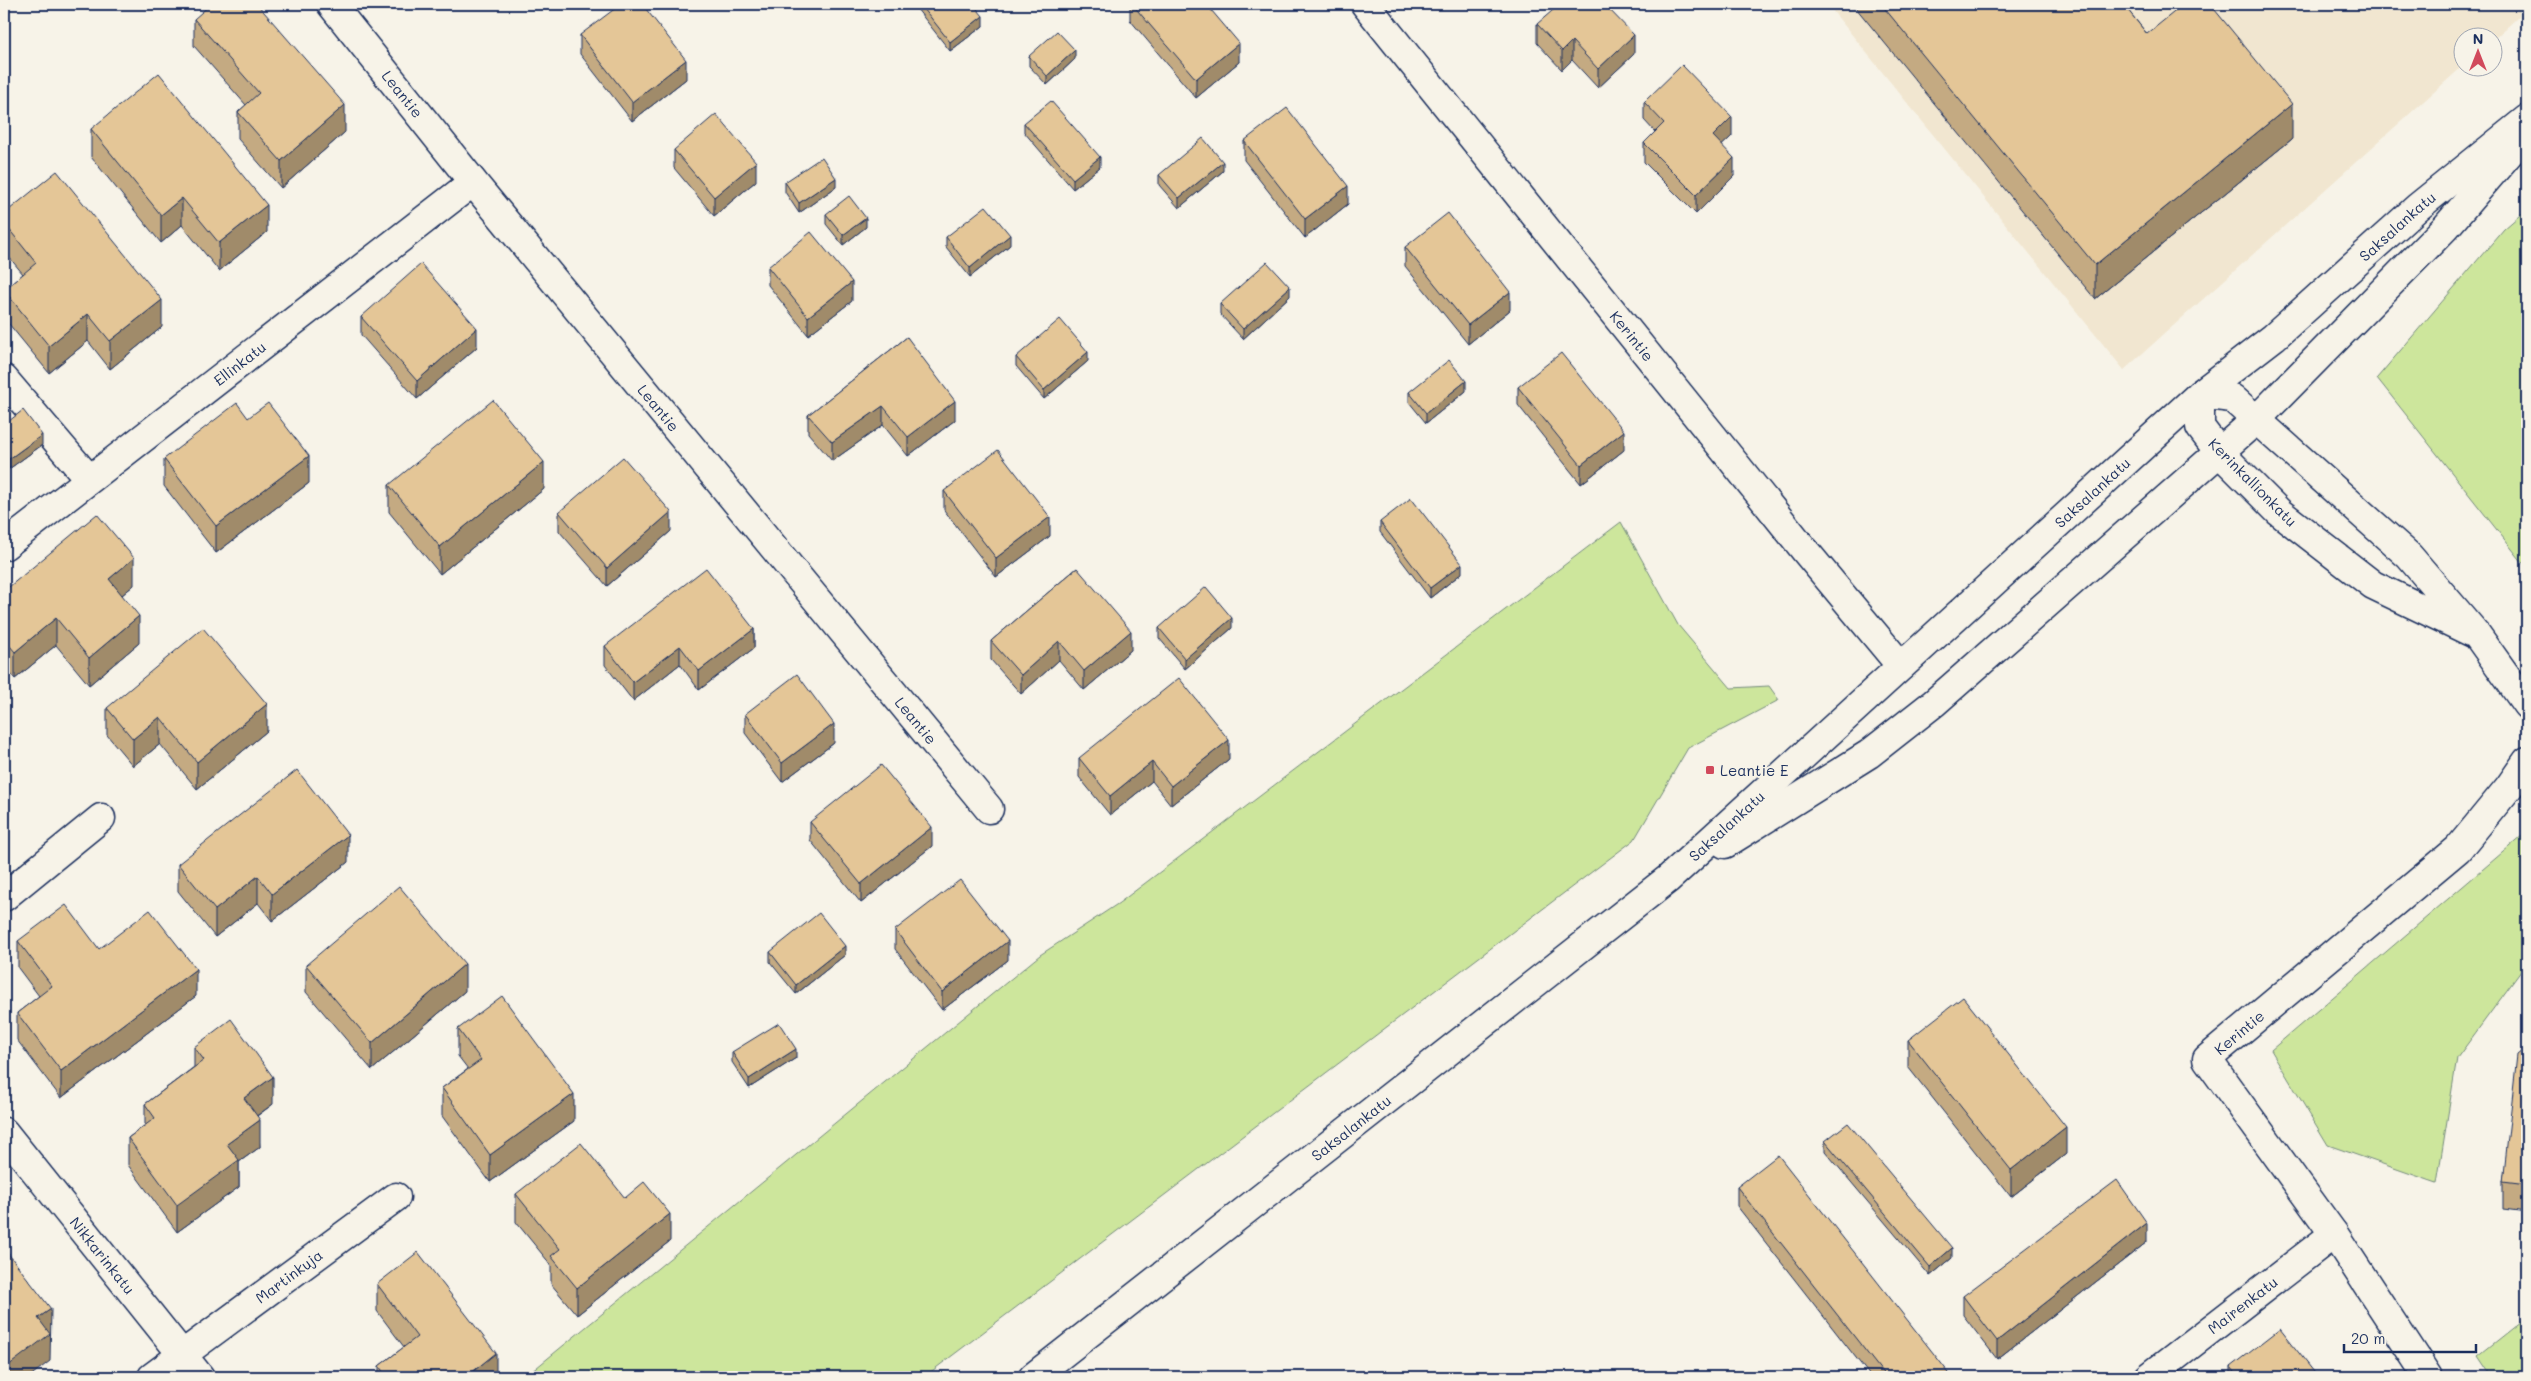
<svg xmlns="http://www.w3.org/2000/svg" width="2531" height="1381" font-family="Mali,sans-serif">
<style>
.built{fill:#f1e6d0}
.green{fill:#cde69c;stroke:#748a7d}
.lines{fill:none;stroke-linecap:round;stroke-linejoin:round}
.minor-casing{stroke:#1b2f5e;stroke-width:31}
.major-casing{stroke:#1b2f5e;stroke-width:31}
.minor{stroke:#f7f3e8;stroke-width:28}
.major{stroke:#f7f3e8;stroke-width:28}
.wall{fill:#c4aa82;stroke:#1b2f5e}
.shaded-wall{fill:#a08b6a;stroke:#1b2f5e}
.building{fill:#e4c697;stroke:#1b2f5e}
.poi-dot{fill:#d1495b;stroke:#f7f3e8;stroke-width:2}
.labels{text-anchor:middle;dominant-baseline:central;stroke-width:4;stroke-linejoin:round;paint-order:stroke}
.street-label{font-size:15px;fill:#1b2f5e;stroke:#f7f3e8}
.poi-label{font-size:15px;fill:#1b2f5e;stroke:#f7f3e8;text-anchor:start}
</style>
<rect width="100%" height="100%" fill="#f7f3e8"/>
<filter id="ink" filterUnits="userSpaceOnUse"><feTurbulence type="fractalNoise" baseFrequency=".02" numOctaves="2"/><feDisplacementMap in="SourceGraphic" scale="10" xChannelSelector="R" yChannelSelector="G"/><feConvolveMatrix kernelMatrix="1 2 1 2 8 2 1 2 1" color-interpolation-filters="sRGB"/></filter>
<g filter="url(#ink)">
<path class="built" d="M1827,4H2527V9L2494,39V38H2464L2463,66L2124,370Z"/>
<path class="green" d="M2527,209V568L2377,378L2504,229Z
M1621,522L1678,625L1731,688L1769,686L1779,700L1688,748L1634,840L924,1377H525L1040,955L1119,903Z
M2523,835L2527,837V963L2457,1058L2437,1183L2328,1145L2271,1050Z
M2527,1317V1377H2492L2478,1356Z"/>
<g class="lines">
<g class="minor-casing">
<g id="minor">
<path id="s1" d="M331,4L473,182L989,809"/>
<path id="s2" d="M1365,4L1807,553L1901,666"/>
<path d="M4,379L89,479"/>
<path id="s3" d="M4,546L473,182"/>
<path d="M2477,635L2373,585L2279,512L2219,452L2200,427V394L2232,398L2409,556L2477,635L2527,705"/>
<path d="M4,897L101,818"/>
<path id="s4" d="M4,1132L200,1377"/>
<path id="s5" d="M152,1377L396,1197"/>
<path id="s6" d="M2149,1377L2334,1234"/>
<path id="s7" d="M2428,1377L2334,1234L2207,1059L2458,849L2509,787L2527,761"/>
</g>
</g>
<g class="major-casing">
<g id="major">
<path d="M1725,844L1869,754L1934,703L2257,419L2446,227L2519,142"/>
<path id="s8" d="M1033,1377L1668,879L2200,394L2274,337L2418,207L2527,119"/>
</g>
</g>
<use href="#minor" class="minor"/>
<use href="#major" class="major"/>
</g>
<path class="wall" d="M913,4H973L983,26L950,51Z
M1130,4H1206L1239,62L1196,98L1130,20Z
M1856,4H2123L2147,34L2292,139L2095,299L1856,8Z
M194,19L345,132L281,188L238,139V112L246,105L194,46Z
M1537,24L1634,54L1598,88L1572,60L1562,70L1537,43Z
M580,35L686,79L632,121L580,54Z
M1029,56L1075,59L1047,85L1029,66Z
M1644,102L1732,136L1722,145L1734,176L1696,214L1644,162V143L1655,132L1644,120Z
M1024,123L1100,167L1073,189L1024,132Z
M91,129L267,232L219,271L182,225L161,243L91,157Z
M1244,141L1348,204L1305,238L1244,160Z
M674,150L756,181L714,216L674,168Z
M1223,171L1179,208L1159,185V175Z
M785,182L836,187L799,213L785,192Z
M4,214L162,327L110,369L88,341L49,373L4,318V290L23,274L4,251Z
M826,214L866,227L843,245L826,224Z
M946,237L1010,245L970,277L946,247Z
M1405,247L1510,310L1468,344L1405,266Z
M768,267L852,301L808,335L768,285Z
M1290,296L1243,339L1220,314V304Z
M361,317L477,347L417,399L361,335Z
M907,337L955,420L908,456L883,425L832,461L808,433V415Z
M1016,357L1088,361L1044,399L1016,366Z
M1518,387L1624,450L1581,484L1518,405Z
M1466,391L1426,423L1409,402V392Z
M248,418L309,483L216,553L164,486V459Z
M4,425L42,445L9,469L4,462Z
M389,485L544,489L440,574L389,512Z
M944,491L1050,536L996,577L944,510Z
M559,512L671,531L607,586L559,531Z
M1380,522L1462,573L1430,598L1380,532Z
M1077,568L1131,650L1084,690L1059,660L1021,694L991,660V641Z
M134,585L122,595L139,643L89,685L56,645L15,679L4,666V591Z
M1159,628H1232L1185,669L1159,638Z
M754,629V648L699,690L680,664L633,701L605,665V646Z
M107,708L267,731L197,789L160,744L133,766L107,735Z
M745,714L834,743L782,782L745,733Z
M1079,758L1229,759L1171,805L1152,781L1110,815L1079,777Z
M810,822L932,846L861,903L810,840Z
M348,862L272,921L258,903L215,937L178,891V864Z
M895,930L1008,960L942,1010L895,949Z
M18,941L99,949L196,996L61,1098L17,1040V1013L39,996L18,968Z
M770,952L845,955L796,994L770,962Z
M306,965L465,991L372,1070L306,992Z
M458,1029L574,1121L490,1182L442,1116V1088L468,1069L458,1056Z
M1908,1040L2066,1154L2011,1197L1908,1067Z
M194,1047L273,1104L257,1116L260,1147L239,1162V1187L177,1232L128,1165V1138L145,1125V1104L194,1067Z
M2527,1047V1212L2503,1209V1182Z
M732,1052L796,1058L749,1088L732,1062Z
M1825,1141L1952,1258L1930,1276L1825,1151Z
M1737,1187L1952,1377H1871L1737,1206Z
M516,1194L625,1198L670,1241L577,1315L551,1284V1265L516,1222Z
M2147,1242L1997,1359L1963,1315V1296Z
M377,1284L496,1377H379V1366L404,1347L377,1311Z
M2231,1367L2318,1377H2231Z"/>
<path class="shaded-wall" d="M983,16V26L950,51V42Z
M1634,35V54L1598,88V69Z
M1572,41V60L1562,70V51Z
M1239,43V62L1196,98V79Z
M1075,50V59L1047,85V76Z
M686,60V79L632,121V102Z
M2292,104V139L2095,299V265Z
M345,105V132L281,188V161Z
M1732,117V136L1713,154V136Z
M1100,157V167L1073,189V179Z
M1734,158V176L1696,214V195Z
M756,162V181L714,216V197Z
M1223,162V171L1179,208V198Z
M836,178V187L799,213V203Z
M1348,186V204L1305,238V219Z
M182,198V225L161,243V215Z
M267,205V232L219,271V243Z
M866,218V227L843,245V235Z
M1010,235V245L970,277V268Z
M852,282V301L808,335V317Z
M1290,287V296L1243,339V329Z
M1510,292V310L1468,344V325Z
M162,300V327L110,369V341Z
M88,314V341L49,373V346Z
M477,328V347L417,399V381Z
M1088,352V361L1044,399V390Z
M1466,381V391L1426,423V413Z
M955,401V420L908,456V437Z
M883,406V425L832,461V442Z
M1624,431V450L1581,484V465Z
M42,435V445L9,469V459Z
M309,456V483L216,553V526Z
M544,462V489L440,574V547Z
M671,512V531L607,586V568Z
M1050,517V536L996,577V558Z
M134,558V585L109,606V579Z
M1462,564V573L1430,598V588Z
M139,616V643L89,685V658Z
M56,618V645L15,679V652Z
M1232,618V628L1185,669V659Z
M754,629V648L699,690V671Z
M1131,631V650L1084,690V671Z
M1059,641V660L1021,694V675Z
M680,646V664L633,701V682Z
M267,704V731L197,789V762Z
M160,717V744L133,766V739Z
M834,724V743L782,782V763Z
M1229,740V759L1171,805V786Z
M1152,762V781L1110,815V796Z
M932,827V846L861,903V884Z
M348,835V862L272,921V894Z
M258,876V903L215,937V910Z
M1008,941V960L942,1010V992Z
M845,946V955L796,994V985Z
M465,964V991L372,1070V1043Z
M196,969V996L61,1098V1071Z
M796,1049V1058L749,1088V1079Z
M273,1077V1104L244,1125V1098Z
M574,1094V1121L490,1182V1155Z
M260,1120V1147L239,1162V1187L177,1232V1205L227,1144Z
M2066,1127V1154L2011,1197V1170Z
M670,1214V1241L577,1315V1288Z
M2147,1223V1242L1997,1359V1341Z
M1952,1248V1258L1930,1276V1267Z
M51,1309L50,1361L29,1377H4V1369L38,1318Z
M496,1353V1377H466Z"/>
<path class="building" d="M211,4H257L345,105L281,161L238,112L259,93L194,19Z
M621,4H642L686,60L632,102L580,35Z
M920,4H973L983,16L950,42Z
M1132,4H1206L1239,43L1196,79Z
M1560,4H1604L1634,35L1598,69L1572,41L1562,51L1537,24Z
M1881,4H2123L2147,34L2184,4H2210L2292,104L2095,265Z
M1057,31L1075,50L1047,76L1029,56Z
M1682,65L1732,117L1713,136L1734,158L1696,195L1644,143L1664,123L1644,102Z
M159,73L267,205L219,243L182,198L161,215L91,129Z
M1051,101L1100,157L1073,179L1024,123Z
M1287,108L1348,186L1305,219L1244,141Z
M716,114L756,162L714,197L674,150Z
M1203,138L1223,162L1179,198L1159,175Z
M822,157L836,178L799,203L785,182Z
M57,171L162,300L110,341L88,314L49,346L4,290L36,263L4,223V214Z
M849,196L866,218L843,235L826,214Z
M986,206L1010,235L970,268L946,237Z
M1448,213L1510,292L1468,325L1405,247Z
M811,232L852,282L808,317L768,267Z
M1267,262L1290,287L1243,329L1220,304Z
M421,264L477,328L417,381L361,317Z
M1060,319L1088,352L1044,390L1016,357Z
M907,337L955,401L908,437L883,406L832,442L808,415Z
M1561,353L1624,431L1581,465L1518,387Z
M1449,360L1466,381L1426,413L1409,392Z
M493,400L544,462L440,547L389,485Z
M237,403L248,418L268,403L309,456L216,526L164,459Z
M23,410L42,435L9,459L4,452V425Z
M998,450L1050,517L996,558L944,491Z
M623,457L671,512L607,568L559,512Z
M1411,498L1462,564L1430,588L1380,522Z
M97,514L134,558L109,579L139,616L89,658L56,618L15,652L4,639V591Z
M706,568L754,629L699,671L680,646L633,682L605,646Z
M1077,568L1131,631L1084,671L1059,641L1021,675L991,641Z
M1206,587L1232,618L1185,659L1159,628Z
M203,628L267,704L197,762L160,717L133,739L107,708Z
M797,674L834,724L782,763L745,714Z
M1179,678L1229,740L1171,786L1152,762L1110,796L1079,758Z
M881,765L932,827L861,884L810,822Z
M297,770L348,835L272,894L258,876L215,910L178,864Z
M960,880L1008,941L942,992L895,930Z
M399,886L465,964L372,1043L306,965Z
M66,905L99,949L150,910L196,969L61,1071L17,1013L52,986L18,941Z
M819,913L845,946L796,985L770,952Z
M502,996L574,1094L490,1155L442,1088L481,1060L458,1029Z
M1963,997L2066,1127L2011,1170L1908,1040Z
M231,1019L273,1077L244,1098L260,1120L227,1144L239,1160L177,1205L128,1138L155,1118L145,1104L204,1060L194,1047Z
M779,1023L796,1049L749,1079L732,1052Z
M2527,1047V1185L2503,1182L2517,1055Z
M1848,1123L1952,1248L1930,1267L1825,1141Z
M581,1143L625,1198L644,1182L670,1214L577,1288L551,1256L560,1249L516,1194Z
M1778,1155L1952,1377H1886L1737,1187Z
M2117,1180L2147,1223L1997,1341L1963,1296Z
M4,1248L51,1309L38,1318L50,1334L4,1369Z
M418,1252L496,1353L466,1377H387L379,1366L417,1337L377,1284Z
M2280,1329L2318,1377H2239L2231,1367Z"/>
</g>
<rect class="poi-dot" x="1705" y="765" width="10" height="10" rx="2.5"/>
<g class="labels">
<g class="street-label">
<text stroke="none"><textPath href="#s1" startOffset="115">Leantie</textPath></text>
<text stroke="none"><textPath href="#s8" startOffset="1786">Saksalankatu</textPath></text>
<text stroke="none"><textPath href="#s2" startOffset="426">Kerintie</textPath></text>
<text stroke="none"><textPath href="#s3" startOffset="298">Ellinkatu</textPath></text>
<text stroke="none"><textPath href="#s1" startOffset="520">Leantie</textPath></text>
<text transform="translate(2253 482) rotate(45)">Kerinkallionkatu</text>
<text stroke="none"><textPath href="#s8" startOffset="1381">Saksalankatu</textPath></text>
<text stroke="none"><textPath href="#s1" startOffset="925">Leantie</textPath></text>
<text stroke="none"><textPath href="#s8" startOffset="886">Saksalankatu</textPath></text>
<text stroke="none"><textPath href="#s7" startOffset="429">Kerintie</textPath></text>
<text stroke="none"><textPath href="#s8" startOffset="404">Saksalankatu</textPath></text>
<text stroke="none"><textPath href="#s4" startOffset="158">Nikkarinkatu</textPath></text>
<text stroke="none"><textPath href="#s5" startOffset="170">Martinkuja</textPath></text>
<text stroke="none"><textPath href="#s6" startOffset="118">Mairenkatu</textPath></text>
</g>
<g class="poi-label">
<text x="1720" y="770">Leantie E</text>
</g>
</g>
<rect width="2531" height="1381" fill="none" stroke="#f7f3e8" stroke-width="20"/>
<rect x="10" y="10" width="2511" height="1361" fill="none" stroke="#1b2f5e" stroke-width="2" filter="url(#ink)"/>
<g transform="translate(2478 52)"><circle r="24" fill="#f7f3e8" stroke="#9fa5b1"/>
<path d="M0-4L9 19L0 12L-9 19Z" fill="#d1495b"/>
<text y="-8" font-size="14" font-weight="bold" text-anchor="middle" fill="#1b2f5e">N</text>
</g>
<path d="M2344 1344v8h132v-8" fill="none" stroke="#1b2f5e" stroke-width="2.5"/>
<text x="2351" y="1344" font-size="15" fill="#1b2f5e" stroke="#f7f3e8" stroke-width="4" paint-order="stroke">20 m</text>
</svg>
